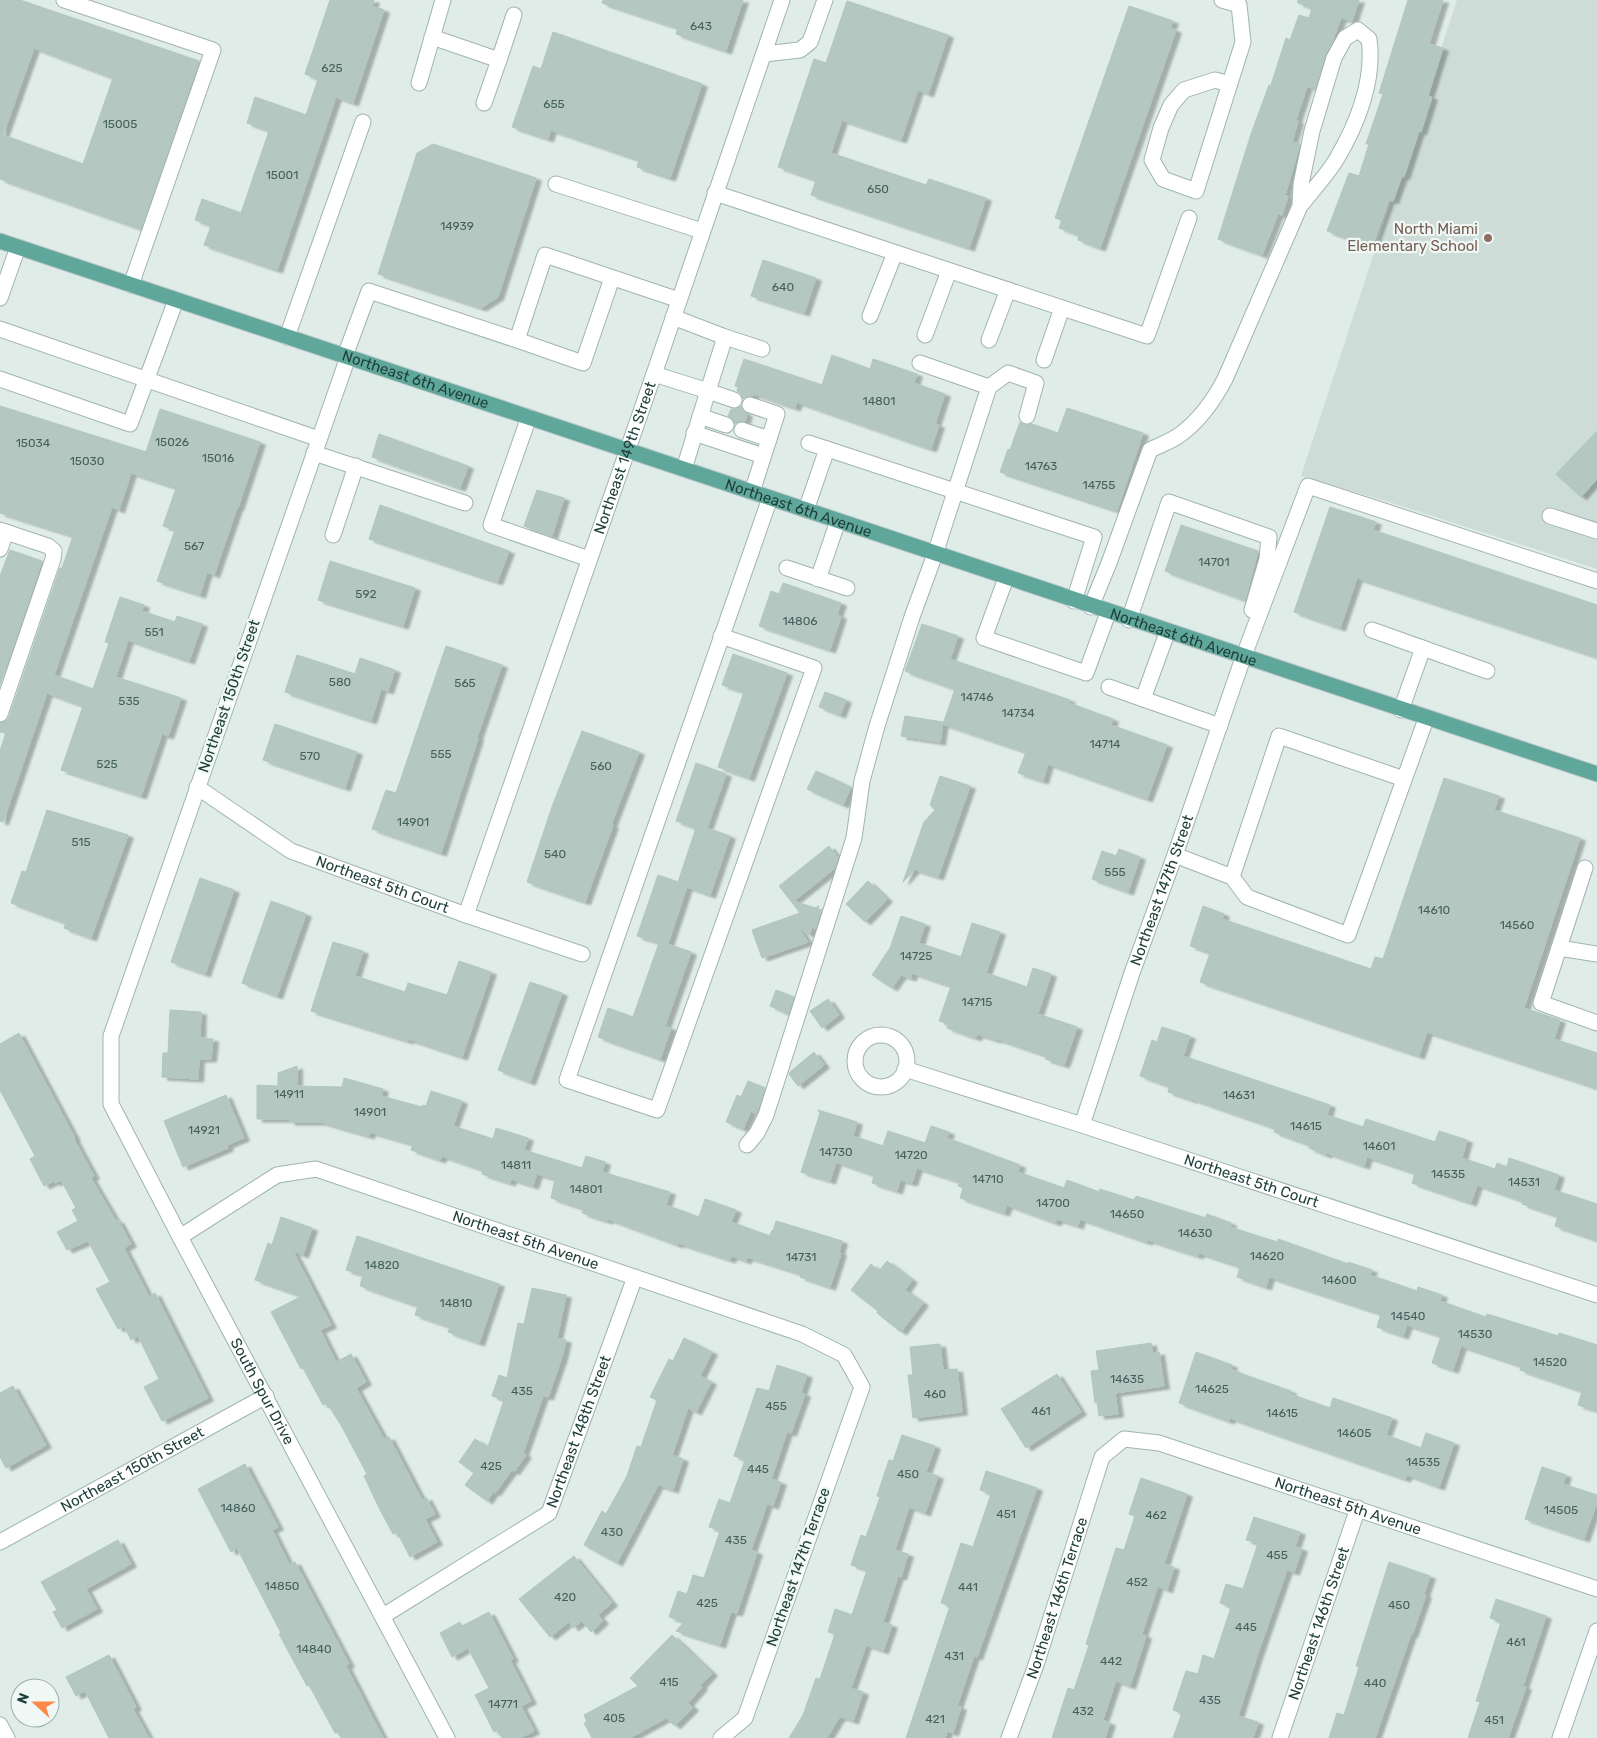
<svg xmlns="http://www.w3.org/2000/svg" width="1597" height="1738" font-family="Rubik,sans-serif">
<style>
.built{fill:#cddcd7}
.building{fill:#b4c7c1;stroke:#b1c6c0;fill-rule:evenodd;filter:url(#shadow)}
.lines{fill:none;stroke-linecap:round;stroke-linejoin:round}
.minor-casing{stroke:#a1b4b0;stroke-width:17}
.major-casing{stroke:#c0c9c8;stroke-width:17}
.minor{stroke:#fff;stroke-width:15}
.major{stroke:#5fa79b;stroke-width:15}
.education-dot{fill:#8d6e63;stroke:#f0f8f5;stroke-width:2}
.labels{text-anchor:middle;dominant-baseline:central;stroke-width:4.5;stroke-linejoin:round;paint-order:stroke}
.number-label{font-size:12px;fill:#44605b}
.education-label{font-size:15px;fill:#785e54;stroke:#f0f8f5;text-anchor:end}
.street-label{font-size:15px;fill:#1e3e39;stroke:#f0f8f5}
</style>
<defs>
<filter id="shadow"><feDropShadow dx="5.5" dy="3" stdDeviation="1" flood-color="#0004"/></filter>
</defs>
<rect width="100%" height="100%" fill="#dfece8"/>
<path class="built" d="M1457,0H1597V569L1389,502L1301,476Z"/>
<path class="building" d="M0,0H20L199,61L141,229L0,179ZM34,48L113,78L83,164L3,135Z
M330,0H374L372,6L384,10L353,103L336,97L277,270L204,245L211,226L195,220L202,199L241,213L269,131L247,123L255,97L306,115L318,79L305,74Z
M603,0H743L726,51L676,34L678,28L602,3Z
M1298,0H1359L1352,21L1341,18L1332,42L1325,55L1315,89L1307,86L1296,120L1298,121L1292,142L1300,144L1285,195L1288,196L1282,215L1278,214L1262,255L1218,239L1251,134L1269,85H1271L1286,38L1290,40L1299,15L1309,18L1312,8L1298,3Z
M1408,0H1443L1429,44L1443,48L1428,96L1432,97L1421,132L1419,131L1404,177L1402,176L1393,201L1389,200L1372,247L1327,231L1349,173L1359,176L1369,144H1366L1383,94L1379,93Z
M847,1L948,35L928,94L918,90L901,140L842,120L831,153L926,185L929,179L986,198L969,248L811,195L816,180L778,167L814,59L826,63Z
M1129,6L1173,21L1170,28L1176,30L1100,248L1078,240L1079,235L1059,228L1062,220L1055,218Z
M553,32L702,84L670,178L637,167L639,160L551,130L548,139L512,127L533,66L541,69Z
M433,144L536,178L498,297L481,308L378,274L417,153Z
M763,260L816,278L804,313L751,296Z
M832,355L870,369L873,359L917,374L914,383L945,394L935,424L939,425L931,449L797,402L795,408L754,394L753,396H748L743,399L741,394L737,391L738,387L735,386L744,359L822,385Z
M0,406L146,452L160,409L260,442L238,508H237L214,575L207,572L200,595L157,581L175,530L163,526L176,488L131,473L119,510L112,507L54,675L93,689L109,643L105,642L120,597L144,605L142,611L175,622L177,616L202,624L189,661L128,640L116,677L181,698L168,736L162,734L141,796L61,770L83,706L47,693L3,822L0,821V751L6,733L0,732V723L6,721L9,717L60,568H62L73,536L0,513Z
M741,406L743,411L747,414L745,421H740L735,424L733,419L728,416L731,409H736Z
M1067,408L1143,433L1117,511L1000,472L1008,449L1010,450L1020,422L1024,425L1032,424L1058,433Z
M1597,431V479L1581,497L1556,474Z
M379,434L468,466L460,488L372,457Z
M537,490L564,498L552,536L524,526Z
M380,505L509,551L497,582L369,539Z
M1330,507L1376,522L1373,530L1597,605V657L1357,578L1340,628L1294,612Z
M1181,525L1258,551L1245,600L1165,571Z
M10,550L42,561L0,685V576Z
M330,561L415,588L403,626L318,600Z
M783,583L841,603L837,615L841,616L830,650L759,626L771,591L779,594Z
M922,624L958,636L950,659L1070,700L1069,703L1113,719L1111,725L1167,745L1147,799L1048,764L1043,781L1018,773L1026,752L943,724L955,689L905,671Z
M446,646L502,665L477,737L478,738L441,853L372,829L386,790L396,793Z
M733,654L787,673L749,778L718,767L744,692L722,685Z
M297,655L355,674L360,658L395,670L388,691L381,689L371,721L285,692Z
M825,692L846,700L840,715L819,707Z
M905,716L943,722L940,742L901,736Z
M275,724L357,752L345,788L263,760Z
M582,731L639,752L611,825H613L585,902L527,882L553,804Z
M696,763L726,774L707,828L730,836L710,895L687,887L668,944L691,952L665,1026L671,1028L660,1059L598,1037L608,1008L633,1017L659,943L637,936L658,875L678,882L696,828L676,821Z
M816,771L851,787L843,805L807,789Z
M940,776L970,786L938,877L916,870L917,867L903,882L924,822L935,810L930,805Z
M1444,778L1499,796L1494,810L1580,838L1524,1008L1560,1020L1554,1039L1597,1053V1088L1427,1032L1419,1056L1200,982L1210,953L1190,946L1203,906L1224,914L1222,919L1371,969L1375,957L1383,959Z
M47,810L128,835L91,938L64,928L66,923L11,903L22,871L26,872Z
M829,846L838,858L834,869L794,901L815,908L819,906L818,909L821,910L815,929L812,927L809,935L798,927L808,942L762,958L752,930L800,913L779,886Z
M1119,849L1140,857L1128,892L1092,879L1102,851L1116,856Z
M200,878L234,890L205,974L171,962Z
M868,881L887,899L865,922L846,904Z
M271,901L306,914L277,996L242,983Z
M901,916L925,924L919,943L961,957L972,923L1000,932L986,973L1027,987L1033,968L1051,974L1038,1014L1077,1027L1064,1065L1045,1059L1047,1056L997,1039L996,1040L977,1034L976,1038L947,1028L949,1024L939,1021L951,986L912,973L911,978L901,975L892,988L872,975L890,948Z
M333,942L363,951L355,976L405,992L408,983L447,995L459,961L491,972L462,1057L408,1039V1041L311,1011Z
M530,982L562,993L530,1082L498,1070Z
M776,990L794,997L788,1014L770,1006Z
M828,999L839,1015L822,1028L810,1011Z
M170,1010L201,1012L200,1038L213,1039L211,1059H199L198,1079L162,1077L163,1053H168Z
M1162,1027L1190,1036L1183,1056L1330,1105L1327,1115L1363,1127L1366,1119L1435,1142L1439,1131L1467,1140L1462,1158L1495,1169L1497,1163L1507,1167L1509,1158L1559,1175L1554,1190L1597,1204V1240L1555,1226L1558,1216L1522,1204L1523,1201L1477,1185L1471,1203L1412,1183L1415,1173L1367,1157L1364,1166L1327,1153L1326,1155L1309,1148L1310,1145L1274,1132L1275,1128L1192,1099V1100L1168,1092L1169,1086L1140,1076L1152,1040L1157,1042Z
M19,1033L75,1138L74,1139L94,1176L91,1178L116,1221L118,1220L131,1244L124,1248L149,1297L155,1293L208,1398L162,1421L144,1387L159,1379L138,1336L131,1340L124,1326L118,1329L96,1289L110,1282L109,1280L88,1241L67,1250L57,1232L78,1221L72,1210L76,1208L61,1180L55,1183L54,1181L44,1186L30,1159L35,1156L0,1090V1044Z
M814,1052L824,1065L798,1086L789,1074L790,1072Z
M297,1066V1086L342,1087L344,1078L383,1089L381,1096L422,1107L423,1105L426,1106L431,1091L462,1101L453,1126L493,1139L496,1128L528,1138L524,1150L582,1168L586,1156L605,1162L602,1172L670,1192L666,1205L699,1217L705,1199L736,1210L731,1222L770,1236L772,1230L773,1231L776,1221L842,1241L839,1252L841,1253L830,1287L800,1277L801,1274L747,1257L746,1261L732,1256L730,1260L678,1243V1245L608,1219L607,1221L582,1213L584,1209L551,1198L555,1179L537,1174L533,1186L511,1179L510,1183L482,1174L483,1170L442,1156L440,1160L411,1150L413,1144L370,1132L369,1136L321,1122H290L289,1119H257V1085L278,1086V1073Z
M748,1081L765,1088L756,1114L751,1111L743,1129L726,1122L737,1095L741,1097Z
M226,1095L244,1138L227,1145L228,1148L183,1167L164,1121Z
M818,1110L857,1122L853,1136L883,1146L888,1131L925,1143L931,1126L949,1132L947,1138L1020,1165L1018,1172L1064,1188L1067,1180L1099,1192L1100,1189L1134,1200L1136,1196L1206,1218L1207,1214L1231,1223L1230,1227L1277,1242L1278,1239L1348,1264V1262L1372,1270L1370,1275L1417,1291L1418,1287L1442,1295L1440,1301L1486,1317L1487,1314L1558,1336L1559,1333L1597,1345V1411L1578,1405L1582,1391L1520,1370L1521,1366L1461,1346L1453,1370L1432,1363L1441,1336L1407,1325L1403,1336L1377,1327L1381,1314L1269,1277L1266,1287L1237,1277L1240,1268L1232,1264L1199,1253L1198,1256L1148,1240L1147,1242L1080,1219L1078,1226L1057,1219L1056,1223L1007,1205L1004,1213L960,1198L963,1188L958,1186L960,1182L917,1168L912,1183L900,1180L897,1191L872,1183L874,1175L836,1162L830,1181L801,1172L820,1113Z
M281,1217L312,1228L303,1255L293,1251L331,1325L320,1330L336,1362L351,1354L366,1382L356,1388L384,1439L389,1437L422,1500L426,1497L435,1514L425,1519L437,1542L410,1557L397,1532L393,1534L379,1508L364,1476L367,1474L342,1427L327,1403L323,1405L303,1368L301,1369L271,1312L302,1296L255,1280L268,1243L272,1245Z
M357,1236L499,1284L479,1343L448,1332L450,1327L415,1315L418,1306L360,1286L363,1275L346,1270Z
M887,1261L912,1280L905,1290L923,1303L901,1332L877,1313L878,1311L851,1290L871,1264L879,1271Z
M532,1288L566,1295L557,1338L566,1340L562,1357L548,1397L543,1396L523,1453L526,1455L514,1472L512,1470L495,1493L493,1492L487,1501L465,1485L474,1473L459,1462L475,1439L488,1447L504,1400L492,1396L499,1375L507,1378L518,1323L524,1324Z
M684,1338L712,1352L700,1376L711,1382L696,1412L688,1408L672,1455L683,1459L673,1490L658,1485L617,1563L584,1545L602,1511L606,1514L627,1476L637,1446L641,1447L657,1400L650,1397L669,1359L673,1361Z
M1151,1343L1152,1353L1159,1352L1164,1386L1115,1393L1118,1414L1099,1416L1097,1402L1095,1403L1091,1371L1099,1370L1096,1351Z
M940,1344L943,1370L957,1369L962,1412L913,1418L908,1375H913L910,1347Z
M1196,1352L1232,1365L1231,1369L1245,1375L1291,1391L1290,1394L1330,1408L1333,1398L1392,1418L1386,1435L1421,1448L1426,1433L1454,1443L1439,1487L1407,1475L1405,1479L1230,1418L1229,1421L1179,1403Z
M777,1365L807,1375L801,1393L805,1394L791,1433L787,1432L771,1479L781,1482L773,1506L767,1504L751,1550L757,1552L737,1613L731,1612L720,1645L676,1631L684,1622L669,1617L678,1591L687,1594L693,1575L704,1578L720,1531L709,1527L719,1499L730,1503L745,1460L734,1456L757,1388L769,1391Z
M1057,1374L1081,1412L1026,1448L1001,1409Z
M13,1386L46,1445L6,1468L0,1457V1393Z
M902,1435L935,1446L926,1472L938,1476L925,1513L909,1507L895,1550L908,1554L901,1577L898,1576L883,1622L892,1625L883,1651L866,1645L851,1688L863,1692L853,1721L842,1717L839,1718L827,1738H789L803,1715L816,1678L820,1679L835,1634L828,1632L835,1609L852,1615L867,1570L851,1565L861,1535L866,1537L880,1497L877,1496L889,1460L893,1461Z
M245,1464L278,1527L272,1530L289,1564L295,1562L349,1664L346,1666L383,1738H341L338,1732L335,1733L309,1685L307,1686L279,1634L281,1633L237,1548L231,1552L198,1489Z
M1542,1467L1566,1475L1563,1484L1597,1495V1502L1584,1539L1525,1519Z
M986,1471L1037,1488L977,1657L974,1656L957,1706L961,1707L953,1733L947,1731L945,1738H906L950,1606L941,1603L961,1543L973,1547L991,1494L980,1490Z
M1141,1478L1187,1494L1164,1564L1174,1567L1167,1590L1158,1586L1142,1634L1146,1636L1130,1686L1116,1681L1103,1720L1110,1723L1105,1738H1052L1068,1688L1074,1690L1089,1645L1086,1644L1116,1548L1124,1550L1135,1516L1129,1514Z
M1254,1517L1300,1532L1295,1546L1302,1549L1294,1572L1287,1570L1256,1659L1238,1716L1258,1722L1253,1738H1173L1182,1713L1173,1710L1186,1671L1198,1674L1203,1655L1214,1659L1231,1607L1220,1603L1226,1584L1243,1589L1258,1543L1246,1540Z
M118,1540L131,1564L86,1589L97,1609L62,1628L53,1612L57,1610L41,1582Z
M574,1556L612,1603L598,1615L603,1621L591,1632L582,1621L573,1628L569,1622L550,1637L519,1599Z
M1389,1562L1430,1576L1424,1594L1426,1595L1412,1635L1411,1634L1375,1738H1329L1337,1713L1344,1715L1359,1667L1356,1666Z
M1496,1599L1546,1616L1523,1686L1526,1687L1508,1738H1468L1480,1702L1476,1701L1501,1622L1490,1618Z
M489,1612L513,1659L510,1660L531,1701L521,1706L534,1731L520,1738H502L498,1730L494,1732L475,1695L489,1688L468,1648L452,1657L440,1633L460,1622L462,1626Z
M672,1635L712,1673L700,1686L702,1687L688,1703L693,1708L675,1726L666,1718L630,1738H592L584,1723L587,1722L584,1715L638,1686L630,1678Z
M109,1655L136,1707L133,1709L149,1738H109L85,1691L76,1696L66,1677Z"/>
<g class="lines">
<g class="minor-casing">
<g id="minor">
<path d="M64,0L213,50L131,285"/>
<path d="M1222,0L1239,5L1243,42L1196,191L1163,179L1152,160L1161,128L1171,105L1184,90L1215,80L1229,84"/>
<path d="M432,37L499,60L514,15"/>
<path d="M764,54L800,50L810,42L825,0"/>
<path d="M419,83L443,0"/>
<path d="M484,103L499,60"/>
<path d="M556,184L702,231"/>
<path d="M715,193L1147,336L1189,218"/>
<path d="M0,298L18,247"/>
<path d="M870,316L895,253"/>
<path d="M0,329L319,439"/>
<path d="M925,335L949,271"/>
<path d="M287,337L363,122"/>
<path d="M725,337L762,349"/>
<path d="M517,340L583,363L612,278"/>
<path d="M989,340L1008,290"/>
<path d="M345,356L369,291L517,340L545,255L679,300"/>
<path id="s1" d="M348,357L111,1036V1104L180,1237L447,1738"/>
<path d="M1044,360L1062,308"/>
<path d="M654,374L708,391L725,337L673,317"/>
<path d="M0,379L130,424L176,300"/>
<path d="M989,387L1008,373L1036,383L1027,416"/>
<path d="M750,405L777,414L752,492"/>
<path d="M700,416L726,425"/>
<path d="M529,417L491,525L589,559"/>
<path d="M742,430L769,439"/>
<path d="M694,433L763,456"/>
<path d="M809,443L1094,537L1074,601"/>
<path d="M314,453L465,503"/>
<path d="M684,469L708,391L734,400"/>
<path d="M806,510L827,449"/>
<path d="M1550,516L1597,531"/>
<path d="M0,530L48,546L54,551L53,559L0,714"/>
<path d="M333,535L356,466"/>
<path d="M0,549L6,532"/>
<path d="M787,568L847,588"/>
<path d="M1006,578L984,638L1086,673L1108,613"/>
<path d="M818,579L838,521"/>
<path d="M1091,607L1109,563L1150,450C1160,445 1172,441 1181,434C1201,419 1214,400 1225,379L1300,206L1301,184L1312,131L1334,58L1345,38L1358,30L1369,39C1375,80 1357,125 1336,160C1326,176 1312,191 1300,206"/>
<path d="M1129,620L1169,502L1269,537L1267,559L1252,610"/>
<path d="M1372,630L1487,671"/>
<path d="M721,636L814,668L657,1110L567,1080L770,498"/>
<path d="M1109,687L1220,726"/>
<path d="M1143,699L1167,633"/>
<path d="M1401,710L1423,648"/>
<path id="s2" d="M197,787L291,851L466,915L582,954"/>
<path d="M1175,855L1232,877L1247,897L1348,935L1426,719"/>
<path d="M1585,868L1541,1003L1597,1023"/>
<path d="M1232,877L1279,736L1404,779"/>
<path id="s3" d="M466,915L654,374L782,0"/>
<path d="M1559,948L1597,954"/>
<circle cx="881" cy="1061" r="26"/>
<path id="s4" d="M905,1069L1082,1125L1597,1295"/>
<path id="s5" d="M1082,1125L1132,973L1175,855L1243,658L1308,486L1597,581"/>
<path d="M747,1145L757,1133L766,1115L854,838L862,781L877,726L912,617L935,554L989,387L920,363"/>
<path id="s6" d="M180,1237L277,1175L316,1169L802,1334L844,1355L862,1387L745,1718L721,1738"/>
<path id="s7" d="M0,1542L266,1396"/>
<path id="s8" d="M383,1616L549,1513L635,1277"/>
<path d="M0,1725L7,1738"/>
<path id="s9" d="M1009,1738L1036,1665L1102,1457L1124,1439L1159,1443L1597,1589"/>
<path id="s10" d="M1280,1738L1358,1508"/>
<path d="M1560,1738L1597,1631"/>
</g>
</g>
<g class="major-casing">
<g id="major">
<path id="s11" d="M0,241C533,417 1064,600 1597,774"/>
</g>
</g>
<use href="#minor" class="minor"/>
<use href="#major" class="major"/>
</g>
<circle class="education-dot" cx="1488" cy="238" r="5"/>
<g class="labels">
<g class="number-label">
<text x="701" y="26">643</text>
<text x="332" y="68">625</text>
<text x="554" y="104">655</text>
<text x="120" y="124">15005</text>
<text x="282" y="175">15001</text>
<text x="878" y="189">650</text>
<text x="457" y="226">14939</text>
<text x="783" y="287">640</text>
<text x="879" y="401">14801</text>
<text x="172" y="442">15026</text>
<text x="33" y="443">15034</text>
<text x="218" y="458">15016</text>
<text x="87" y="461">15030</text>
<text x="1041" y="466">14763</text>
<text x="1099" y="485">14755</text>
<text x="194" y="546">567</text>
<text x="1214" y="562">14701</text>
<text x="366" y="594">592</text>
<text x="800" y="621">14806</text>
<text x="154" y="632">551</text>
<text x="340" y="682">580</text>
<text x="465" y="683">565</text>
<text x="977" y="697">14746</text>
<text x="129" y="701">535</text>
<text x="1018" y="713">14734</text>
<text x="1105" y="744">14714</text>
<text x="441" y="754">555</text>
<text x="310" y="756">570</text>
<text x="107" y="764">525</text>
<text x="601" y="766">560</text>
<text x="413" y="822">14901</text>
<text x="81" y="842">515</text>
<text x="555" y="854">540</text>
<text x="1115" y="872">555</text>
<text x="1434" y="910">14610</text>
<text x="1517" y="925">14560</text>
<text x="916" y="956">14725</text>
<text x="977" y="1002">14715</text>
<text x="289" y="1094">14911</text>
<text x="1239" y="1095">14631</text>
<text x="370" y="1112">14901</text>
<text x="1306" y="1126">14615</text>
<text x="204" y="1130">14921</text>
<text x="1379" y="1146">14601</text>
<text x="836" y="1152">14730</text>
<text x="911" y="1155">14720</text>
<text x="516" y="1165">14811</text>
<text x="1448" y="1174">14535</text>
<text x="988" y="1179">14710</text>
<text x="1524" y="1182">14531</text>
<text x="586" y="1189">14801</text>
<text x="1053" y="1203">14700</text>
<text x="1127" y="1214">14650</text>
<text x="1195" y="1233">14630</text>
<text x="1267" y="1256">14620</text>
<text x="801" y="1257">14731</text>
<text x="382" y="1265">14820</text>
<text x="1339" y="1280">14600</text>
<text x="456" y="1303">14810</text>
<text x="1408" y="1316">14540</text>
<text x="1475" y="1334">14530</text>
<text x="1550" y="1362">14520</text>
<text x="1127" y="1379">14635</text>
<text x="1212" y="1389">14625</text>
<text x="522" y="1391">435</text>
<text x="935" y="1394">460</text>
<text x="776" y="1406">455</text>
<text x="1041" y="1411">461</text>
<text x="1282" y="1413">14615</text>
<text x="1354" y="1433">14605</text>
<text x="1423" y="1462">14535</text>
<text x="491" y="1466">425</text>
<text x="758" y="1469">445</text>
<text x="908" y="1474">450</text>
<text x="238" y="1508">14860</text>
<text x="1561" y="1510">14505</text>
<text x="1006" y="1514">451</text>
<text x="1156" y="1515">462</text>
<text x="612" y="1532">430</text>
<text x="736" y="1540">435</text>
<text x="1277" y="1555">455</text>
<text x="1137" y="1582">452</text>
<text x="282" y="1586">14850</text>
<text x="968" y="1587">441</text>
<text x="565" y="1597">420</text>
<text x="707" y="1603">425</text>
<text x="1399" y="1605">450</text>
<text x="1246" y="1627">445</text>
<text x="1516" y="1642">461</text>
<text x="314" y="1649">14840</text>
<text x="954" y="1656">431</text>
<text x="1111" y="1661">442</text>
<text x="669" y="1682">415</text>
<text x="1375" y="1683">440</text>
<text x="1210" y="1700">435</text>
<text x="503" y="1704">14771</text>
<text x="1083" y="1711">432</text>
<text x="614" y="1718">405</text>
<text x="935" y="1719">421</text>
<text x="1494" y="1720">451</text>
</g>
<g class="education-label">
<text x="1478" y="229">North Miami<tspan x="1478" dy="17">Elementary School</tspan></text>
</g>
<g class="street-label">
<text stroke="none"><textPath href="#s11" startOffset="438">Northeast 6th Avenue</textPath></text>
<text stroke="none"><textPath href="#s3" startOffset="484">Northeast 149th Street</textPath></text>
<text stroke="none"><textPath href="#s11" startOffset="842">Northeast 6th Avenue</textPath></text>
<text stroke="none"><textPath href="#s11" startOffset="1248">Northeast 6th Avenue</textPath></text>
<text transform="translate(229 696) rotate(-71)">Northeast 150th Street</text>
<text stroke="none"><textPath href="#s2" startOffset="211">Northeast 5th Court</textPath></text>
<text stroke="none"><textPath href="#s5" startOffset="248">Northeast 147th Street</textPath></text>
<text stroke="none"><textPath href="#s4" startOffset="364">Northeast 5th Court</textPath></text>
<text stroke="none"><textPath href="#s6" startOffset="376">Northeast 5th Avenue</textPath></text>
<text stroke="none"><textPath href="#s1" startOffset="1112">South Spur Drive</textPath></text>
<text stroke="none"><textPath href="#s8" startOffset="282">Northeast 148th Street</textPath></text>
<text stroke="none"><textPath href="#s7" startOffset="151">Northeast 150th Street</textPath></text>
<text stroke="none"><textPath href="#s9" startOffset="559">Northeast 5th Avenue</textPath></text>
<text transform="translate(798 1567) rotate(-71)">Northeast 147th Terrace</text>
<text stroke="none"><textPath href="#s9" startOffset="148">Northeast 146th Terrace</textPath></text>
<text stroke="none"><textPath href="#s10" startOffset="121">Northeast 146th Street</textPath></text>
</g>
</g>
<g transform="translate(35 1703) rotate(291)"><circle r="24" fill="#f0f8f5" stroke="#9caeaa"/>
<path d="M0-4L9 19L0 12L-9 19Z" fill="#ff894b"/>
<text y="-8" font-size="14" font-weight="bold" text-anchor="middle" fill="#1e3e39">N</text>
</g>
</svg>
